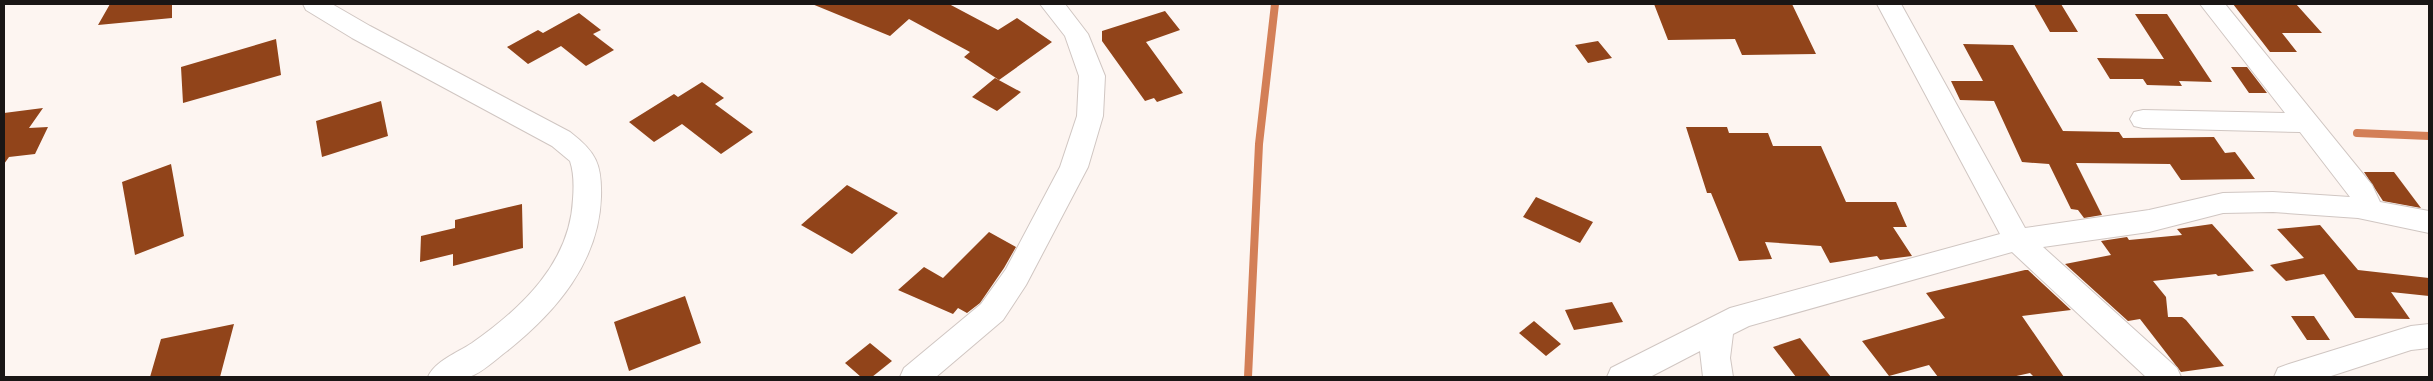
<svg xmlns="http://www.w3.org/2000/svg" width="2433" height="381" font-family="'Asap Condensed',sans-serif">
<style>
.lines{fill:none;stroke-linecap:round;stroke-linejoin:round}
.stream{stroke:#d37f57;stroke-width:8}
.building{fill:#91441a}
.minor-casing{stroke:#d0c6c2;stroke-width:2}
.minor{fill:#fff;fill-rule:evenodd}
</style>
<rect width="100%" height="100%" fill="#fdf5f1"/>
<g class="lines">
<path class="stream" d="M2357,133L2429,136
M1248,377L1259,144L1275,4"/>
</g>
<path class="building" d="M110,4H172V18L98,25Z
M812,4H949L998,30L1017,18L1052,42L999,80L964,57L970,52L909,19L890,36Z
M1654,4H1792L1816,54L1742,55L1735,39L1668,40Z
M2034,4H2061L2078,32H2050Z
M2233,4H2296L2322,33H2282L2297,52H2270Z
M1165,11L1180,30L1146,42L1183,93L1157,102L1154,98L1145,101L1102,41V31Z
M579,13L601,30L593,34L614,50L586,66L561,46L528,64L507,47L538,30L543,33Z
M2135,14H2167L2212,82L2179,81L2182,86L2147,85L2143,79H2110L2097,58L2164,59Z
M276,39L281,75L183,103L181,67Z
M1598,41L1612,58L1588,63L1575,45Z
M1963,44L2013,45L2063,131L2119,132L2123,138L2214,137L2225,153L2235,152L2255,179L2181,180L2170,164L2076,163L2102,215L2084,218L2078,210L2071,209L2049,164L2022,162L1994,101L1960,100L1951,81H1983Z
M2231,67H2247L2267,93H2249Z
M995,78L1021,92L997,111L972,97Z
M702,82L724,98L715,104L753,132L721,154L682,124L654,142L629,122L674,94L678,97Z
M381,101L388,136L322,157L316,121Z
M43,108L29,128L48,127L35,154L9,157L4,164V113Z
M1686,127H1727L1729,133H1768L1773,146H1821L1846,202H1896L1907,227H1893L1912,256L1880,260L1877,256L1830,263L1821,246L1765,242L1772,259L1739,261L1711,193H1707Z
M171,164L184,236L135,255L122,182Z
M2364,172H2394L2421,208L2383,201Z
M847,185L898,213L852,254L801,225Z
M1536,197L1593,222L1580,243L1523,217Z
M522,204L523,248L453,266V254L420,262L421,236L455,228V220Z
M2212,224L2254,271L2218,276L2216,274L2153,281L2166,297L2168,317H2182L2186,320L2224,366L2181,372L2140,319L2128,321L2065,264L2111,255L2101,241L2127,237L2129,240L2182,235L2177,229Z
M2320,225L2358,270L2429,278V296L2391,292L2410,319L2355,318L2324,274L2286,281L2270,265L2304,258L2277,229Z
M989,232L1016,247L1004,268L980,303L967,313L958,308L953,314L898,290L924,267L943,278Z
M2025,270H2028L2071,310L2022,316L2064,377H2034L2030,373L2012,377H1938L1929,365L1889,376L1862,341L1945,318L1926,293Z
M685,296L701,343L629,371L614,322Z
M1612,302L1623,322L1574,330L1565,310Z
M2291,316H2314L2330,340H2307Z
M1534,321L1561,344L1546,356L1519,333Z
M234,324L220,377H150L161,339Z
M1800,338L1831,377H1796L1773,347Z
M870,343L892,361L872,377H861L845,363Z"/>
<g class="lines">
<g class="minor-casing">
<path id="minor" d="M303,4H332L370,26L570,132C596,152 602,164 601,197C599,262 556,312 507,351C496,359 482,373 469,377C458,380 439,378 428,377C435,361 457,353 472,343C522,308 570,263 573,199C574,186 574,173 570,161L552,146L352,38L306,10Z
M1040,4H1065L1088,34L1105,76L1103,116L1088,167L1026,285L1003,320L936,377H900L904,368L981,304L1006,269L1060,167L1077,116L1079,76L1065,36Z
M1877,4H1901L2025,228L2149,210L2223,193L2273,192L2350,197L2300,132L2143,128L2134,126L2130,119L2134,112L2143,110L2285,113L2200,4H2225L2372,185L2380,202L2429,211V233L2358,218L2273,212L2223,213L2149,232L2043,247L2177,368L2181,377H2146L2012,252L1749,326L1733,334L1730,358L1733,377H1703L1700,351L1650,377H1607L1611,368L1730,308L2000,234Z
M2429,324V348L2411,350L2328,377H2274L2278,368L2289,364L2411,326Z"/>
</g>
<use href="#minor" class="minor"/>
</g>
<rect width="2433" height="381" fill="none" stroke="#1a1615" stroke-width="10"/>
</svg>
